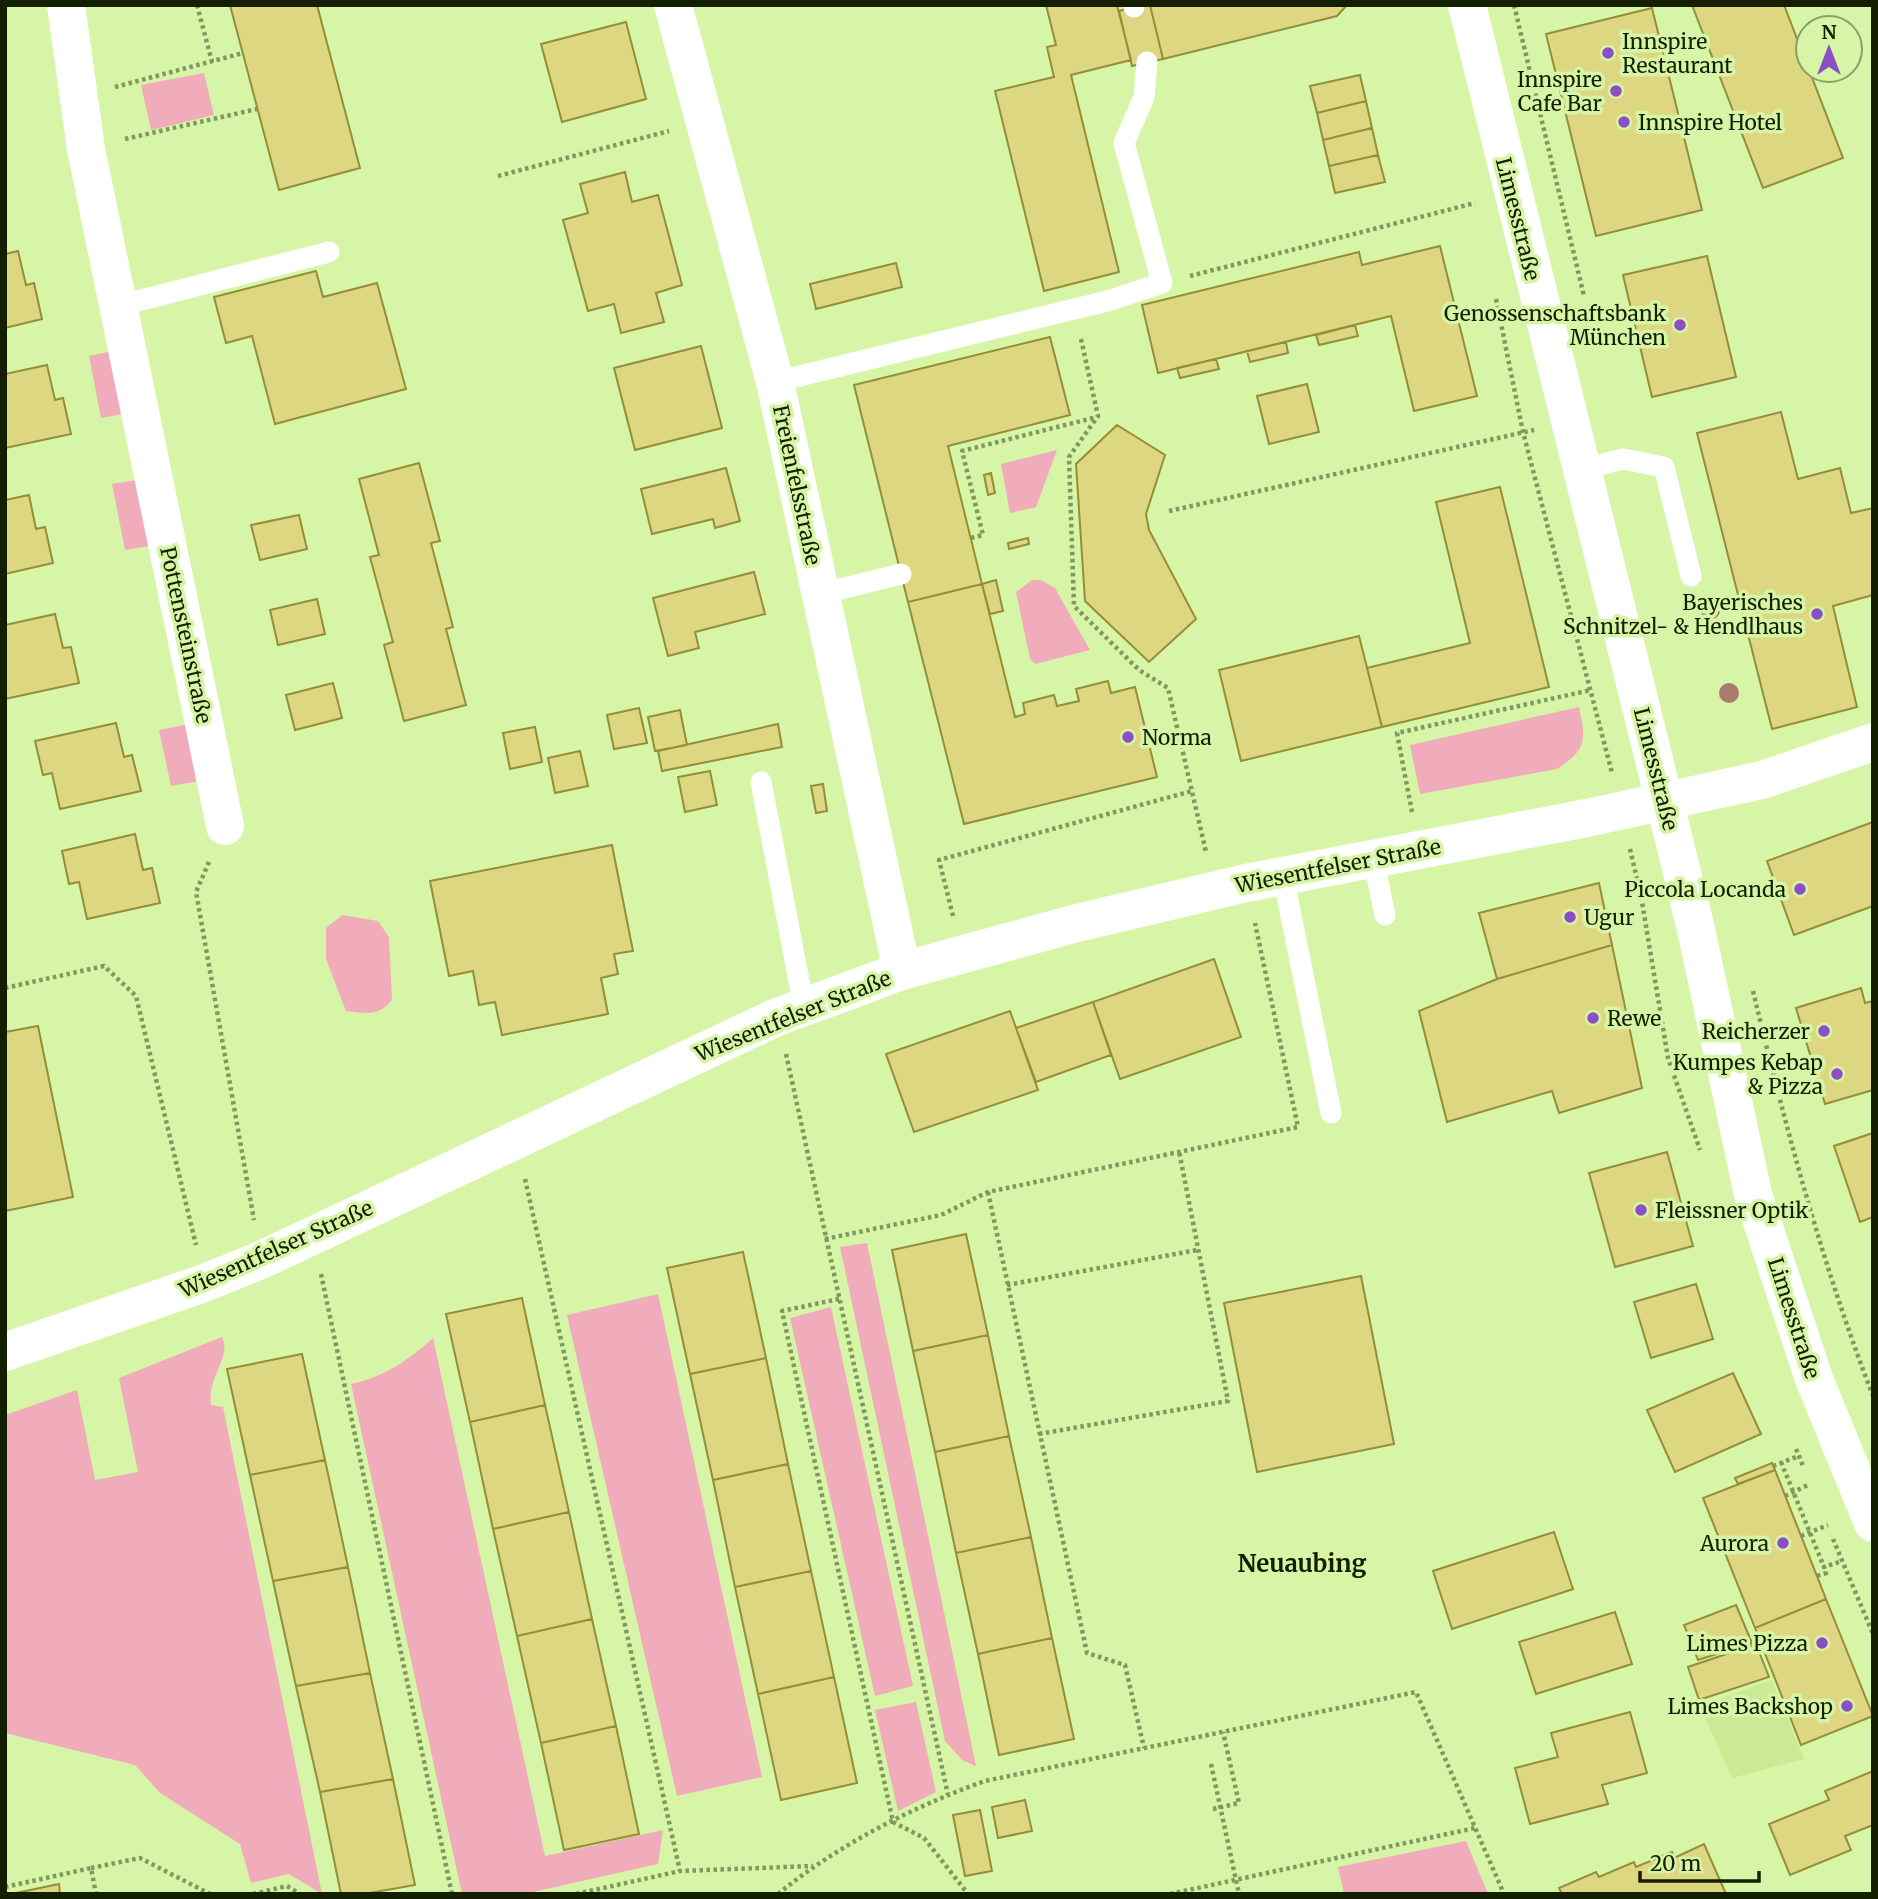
<svg xmlns="http://www.w3.org/2000/svg" width="1878" height="1899" font-family="Merriweather,serif">
<style>
.built{fill:#caea95}
.green{fill:#f1acbb}
.building{fill:#ddd782;stroke:#948e39;stroke-width:2}
.lines{fill:none;stroke-linecap:round;stroke-linejoin:round}
.path{stroke:#82975e;stroke-width:4.5;stroke-dasharray:3.5 3.5;stroke-linecap:butt}
.service{stroke:#fff;stroke-width:21}
.minor{stroke:#fff;stroke-width:38}
.tertiary{stroke:#fff;stroke-width:38}
.tree{fill:#a87b6d}
.poi-dot{fill:#8c4ec4;stroke:#d7f5a6;stroke-width:2.5}
.labels{text-anchor:middle;dominant-baseline:central;stroke-width:7;stroke-linejoin:round;paint-order:stroke}
.poi-label{font-size:21px;fill:#141e01;stroke:#d7f5a6;text-anchor:end}
.street-label{font-size:21px;fill:#141e01;stroke:#d7f5a6}
.quarter-label{font-size:24px;font-weight:bold;fill:#141e01;stroke:#d7f5a6}
</style>
<rect width="100%" height="100%" fill="#d7f5a6"/>
<path class="built" d="M1772,1680L1804,1759L1732,1778L1700,1706Z"/>
<path class="green" d="M204,73L214,115L151,130L141,85Z
M127,348L140,411L101,418L89,356Z
M1057,450L1036,507L1010,513L1001,464Z
M137,480L157,545L125,550L112,484Z
M1032,580H1041L1055,588L1090,650L1035,664L1030,659L1016,592Z
M1579,707C1586,741 1587,749 1557,769L1420,794L1410,745Z
M194,723L206,780L171,786L159,730Z
M342,915L378,921L389,937L392,1000C379,1017 365,1013 346,1011L326,959V928Z
M867,1243L976,1766L962,1760L945,1741L840,1247Z
M658,1294L762,1777L677,1796L567,1315Z
M831,1307L913,1686L875,1696L790,1318Z
M222,1337C232,1358 207,1375 211,1405L223,1407L322,1894L289,1874L251,1883L240,1844L160,1793L135,1765L5,1733V1415L77,1390L95,1480L138,1472L119,1378Z
M433,1338L545,1856L663,1830L658,1864L524,1894H462L351,1384C386,1376 407,1361 433,1338Z
M916,1702L936,1792L898,1811L875,1710Z
M1466,1841L1488,1894H1344L1338,1867Z"/>
<path class="building" d="M230,5H317L360,168L279,190Z
M1046,5H1117L1131,60L1071,75L1119,272L1044,291L995,91L1054,77L1047,47L1056,45Z
M1142,5H1150L1163,59L1132,66L1119,11Z
M1150,5H1347L1337,16L1163,59Z
M1692,5H1784L1843,158L1763,188Z
M1652,8L1702,210L1596,236L1546,34Z
M626,22L646,99L562,122L541,44Z
M1360,75L1366,101L1317,113L1310,86Z
M1366,101L1372,128L1323,140L1317,113Z
M1372,128L1378,155L1329,166L1323,140Z
M1378,155L1385,182L1335,193L1329,166Z
M625,172L632,202L658,195L682,285L656,293L664,322L621,333L614,304L588,311L563,220L588,213L580,184Z
M1440,246L1477,396L1414,411L1391,316L1158,373L1142,305L1359,252L1362,265Z
M18,251L26,285L34,283L42,319L5,328V254Z
M1707,256L1736,377L1652,397L1623,275Z
M896,263L902,287L816,309L810,284Z
M316,271L323,297L377,283L406,389L275,424L252,336L226,343L214,297Z
M1355,325L1358,336L1319,345L1316,335Z
M1050,337L1070,415L948,446L982,584L908,602L854,385Z
M1286,342L1288,353L1250,362L1247,351Z
M701,346L722,428L635,450L614,368Z
M1216,359L1219,369L1180,378L1177,368Z
M47,365L55,400L63,398L71,434L5,448V374Z
M1307,384L1319,432L1269,444L1257,396Z
M1781,412L1798,479L1840,468L1851,513L1873,508V595L1833,606L1857,707L1772,729L1697,433Z
M1117,425L1165,455L1146,514L1149,530L1196,619L1149,662L1085,601L1076,464Z
M419,463L440,541L431,543L453,627L446,629L466,705L404,721L384,645L393,642L370,557L379,555L359,479Z
M726,468L740,521L715,528L713,519L652,534L641,489Z
M991,473L995,493L988,495L984,475Z
M1500,487L1549,687L1382,727L1367,668L1470,643L1436,502Z
M29,495L36,529L45,527L53,563L5,574V500Z
M299,515L307,549L260,560L251,525Z
M1028,538L1029,544L1009,549L1008,543Z
M754,572L765,614L695,632L699,648L668,656L653,598Z
M996,580L1003,611L990,614L982,584Z
M982,584L1015,717L1025,714L1023,703L1054,695L1057,706L1079,701L1076,689L1108,681L1111,693L1135,687L1157,777L964,824L908,602Z
M317,599L325,634L278,645L270,610Z
M55,614L63,648L71,647L79,683L5,699V625Z
M1359,636L1382,727L1241,761L1219,670Z
M333,683L342,718L295,730L286,695Z
M639,708L647,743L614,749L607,715Z
M680,710L687,745L655,751L648,717Z
M116,723L124,757L132,755L141,791L60,809L52,773L43,775L35,741Z
M778,724L782,747L662,771L658,751Z
M535,727L542,762L510,769L503,733Z
M580,751L588,786L555,793L548,758Z
M710,771L717,805L685,812L678,777Z
M823,784L827,811L816,813L811,786Z
M1873,822V906L1794,935L1767,861Z
M135,834L143,870L152,868L160,903L87,919L79,882L69,884L62,851Z
M612,845L633,951L614,954L618,974L601,978L608,1014L502,1035L495,1002L479,1005L473,971L449,976L430,881Z
M1599,883L1612,945L1497,979L1479,913Z
M1612,945L1642,1088L1559,1113L1552,1091L1447,1122L1419,1011L1497,979Z
M1214,959L1241,1037L1120,1079L1093,1002Z
M1861,988L1865,1003L1873,1001V1090L1825,1104L1796,1008Z
M1093,1002L1111,1055L1036,1082L1016,1028Z
M1010,1011L1038,1090L914,1132L886,1054Z
M38,1026L73,1197L5,1211V1032Z
M1873,1133V1217L1860,1222L1834,1146Z
M1667,1152L1693,1246L1615,1267L1589,1173Z
M966,1234L988,1335L913,1351L892,1250Z
M743,1252L766,1358L690,1374L667,1268Z
M1361,1276L1394,1444L1257,1472L1224,1303Z
M1696,1284L1713,1339L1651,1358L1634,1302Z
M522,1298L545,1405L470,1422L446,1314Z
M988,1335L1009,1436L935,1452L913,1351Z
M302,1354L325,1460L250,1475L227,1369Z
M766,1358L788,1464L713,1480L690,1374Z
M1733,1373L1761,1434L1675,1472L1647,1410Z
M545,1405L569,1512L493,1529L470,1422Z
M1009,1436L1031,1537L956,1553L935,1452Z
M325,1460L348,1567L273,1581L250,1475Z
M1772,1463L1775,1470L1738,1484L1735,1478Z
M788,1464L811,1571L735,1587L713,1480Z
M1775,1470L1826,1599L1755,1628L1703,1498Z
M569,1512L592,1619L517,1636L493,1529Z
M1554,1532L1573,1589L1452,1629L1433,1571Z
M1031,1537L1052,1638L978,1654L956,1553Z
M348,1567L370,1673L296,1686L273,1581Z
M811,1571L834,1677L758,1694L735,1587Z
M1826,1599L1873,1716L1801,1745L1755,1628Z
M1736,1605L1752,1643L1698,1660L1684,1625Z
M1615,1612L1632,1664L1536,1694L1519,1642Z
M592,1619L616,1726L541,1743L517,1636Z
M1052,1638L1074,1739L999,1755L978,1654Z
M1756,1644L1769,1677L1699,1700L1688,1667Z
M370,1673L393,1779L320,1792L296,1686Z
M834,1677L857,1783L781,1800L758,1694Z
M1630,1712L1647,1773L1602,1785L1608,1804L1530,1824L1515,1768L1558,1757L1551,1733Z
M616,1726L639,1834L564,1850L541,1743Z
M1873,1771V1825L1845,1836L1851,1850L1790,1875L1769,1824L1829,1800L1825,1791Z
M393,1779L415,1885L364,1894H341L320,1792Z
M1025,1800L1032,1831L998,1838L992,1807Z
M980,1810L992,1871L965,1876L953,1815Z
M1704,1844L1726,1894H1562L1559,1888L1596,1872L1599,1877L1634,1862L1636,1867L1672,1852L1674,1858Z
M59,1884L60,1894H11Z"/>
<g class="lines">
<path class="path" d="M197,5L212,62
M1514,5L1584,296
M115,87L243,53
M125,139L257,109
M498,176L669,131
M1190,276L1475,203
M1496,299L1523,432L1612,773
M1081,339L1098,416L1069,457L1074,606L1139,670L1168,688L1206,852
M1169,511L1534,430
M971,538L983,535L962,451L1097,417
M1412,812L1397,733L1591,690
M1630,849L1641,896L1668,1058L1700,1150
M209,862L196,892L254,1220
M953,916L939,860L1192,791
M5,988L104,966L136,996L196,1245
M1753,991C1786,1129 1822,1264 1873,1396
M786,1054L948,1795
M525,1179L680,1871
M988,1192L1087,1653L1125,1665L1144,1748
M825,1239L941,1215L988,1192L1298,1127L1255,923
M321,1274L452,1894
M1007,1285L1197,1250
M839,1299L782,1311L893,1822L924,1838L968,1894
M1039,1434L1228,1401L1179,1151
M1796,1449L1803,1466
M1781,1462L1824,1567
M1773,1466L1799,1456
M1785,1496L1810,1484
M1801,1536L1828,1525
M1833,1539L1873,1634
M1817,1576L1826,1573L1824,1567L1842,1561
M1211,1764L1239,1894
M1213,1809L1239,1803L1223,1732
M91,1868L140,1858L210,1894
M5,1887L91,1868L96,1894
M253,1894L287,1886L300,1894
M576,1894L680,1871L813,1866
M778,1894C838,1845 912,1807 985,1781L1416,1692L1504,1894
M1170,1894L1475,1828"/>
<path class="service" d="M1134,5V7
M118,306L329,252
M775,382L1111,300L1162,283L1124,143L1144,97L1147,62
M1580,470L1623,459L1664,467L1691,576
M820,594L901,574
M761,782L804,1007
M1373,859L1385,915
M1283,876L1331,1113"/>
<path class="minor" d="M66,5L86,149L225,826
M673,5L775,382L902,971
M5,1352L204,1283L261,1260L777,1017L902,971L1077,923L1246,883L1587,818L1762,780L1873,742"/>
<path class="tertiary" d="M1467,5L1695,925L1753,1194L1814,1379L1873,1523"/>
</g>
<g class="tree">
<circle cx="1710" cy="610" r="10"/>
<circle cx="1729" cy="693" r="10"/>
</g>
<g class="poi-dot">
<circle cx="1608" cy="53" r="7"/>
<circle cx="1616" cy="91" r="7"/>
<circle cx="1624" cy="122" r="7"/>
<circle cx="1680" cy="325" r="7"/>
<circle cx="1817" cy="614" r="7"/>
<circle cx="1128" cy="737" r="7"/>
<circle cx="1800" cy="889" r="7"/>
<circle cx="1570" cy="917" r="7"/>
<circle cx="1593" cy="1018" r="7"/>
<circle cx="1824" cy="1031" r="7"/>
<circle cx="1837" cy="1074" r="7"/>
<circle cx="1641" cy="1210" r="7"/>
<circle cx="1783" cy="1543" r="7"/>
<circle cx="1822" cy="1643" r="7"/>
<circle cx="1847" cy="1706" r="7"/>
</g>
<g class="labels">
<g class="poi-label">
<text x="1622" y="41" text-anchor="start">Innspire<tspan x="1622" dy="24">Restaurant</tspan></text>
<text x="1602" y="79">Innspire<tspan x="1602" dy="24">Cafe Bar</tspan></text>
<text x="1638" y="122" text-anchor="start">Innspire Hotel</text>
<text x="1666" y="313">Genossenschaftsbank<tspan x="1666" dy="24">München</tspan></text>
<text x="1803" y="602">Bayerisches<tspan x="1803" dy="24">Schnitzel- &amp; Hendlhaus</tspan></text>
<text x="1142" y="737" text-anchor="start">Norma</text>
<text x="1786" y="889">Piccola Locanda</text>
<text x="1584" y="917" text-anchor="start">Ugur</text>
<text x="1607" y="1018" text-anchor="start">Rewe</text>
<text x="1810" y="1031">Reicherzer</text>
<text x="1823" y="1062">Kumpes Kebap<tspan x="1823" dy="24">&amp; Pizza</tspan></text>
<text x="1655" y="1210" text-anchor="start">Fleissner Optik</text>
<text x="1769" y="1543">Aurora</text>
<text x="1808" y="1643">Limes Pizza</text>
<text x="1833" y="1706">Limes Backshop</text>
</g>
<g class="street-label">
<text transform="translate(1518 219) rotate(76)">Limesstraße</text>
<text transform="translate(797 485) rotate(78)">Freienfelsstraße</text>
<text transform="translate(186 635) rotate(78)">Pottensteinstraße</text>
<text transform="translate(1656 769) rotate(76)">Limesstraße</text>
<text transform="translate(1338 866) rotate(-11)">Wiesentfelser Straße</text>
<text transform="translate(793 1016) rotate(-22)">Wiesentfelser Straße</text>
<text transform="translate(276 1249) rotate(-24)">Wiesentfelser Straße</text>
<text transform="translate(1794 1318) rotate(72)">Limesstraße</text>
</g>
<g class="quarter-label">
<text x="1302" y="1563">Neuaubing</text>
</g>
</g>
<rect width="1878" height="1899" fill="none" stroke="#141e01" stroke-width="14"/>
<g transform="translate(1829 49)"><circle r="33" fill="#d7f5a6" stroke="#899f64" stroke-width="2"/>
<path d="M0-5L12 26L0 18L-12 26Z" fill="#8c4ec4"/>
<text y="-10" font-size="19" font-weight="bold" text-anchor="middle" fill="#141e01">N</text>
</g>
<path d="M1640 1871v10h119v-10" fill="none" stroke="#141e01" stroke-width="3.5"/>
<text x="1650" y="1871" font-size="21" fill="#141e01" stroke="#d7f5a6" stroke-width="5" paint-order="stroke">20 m</text>
</svg>
